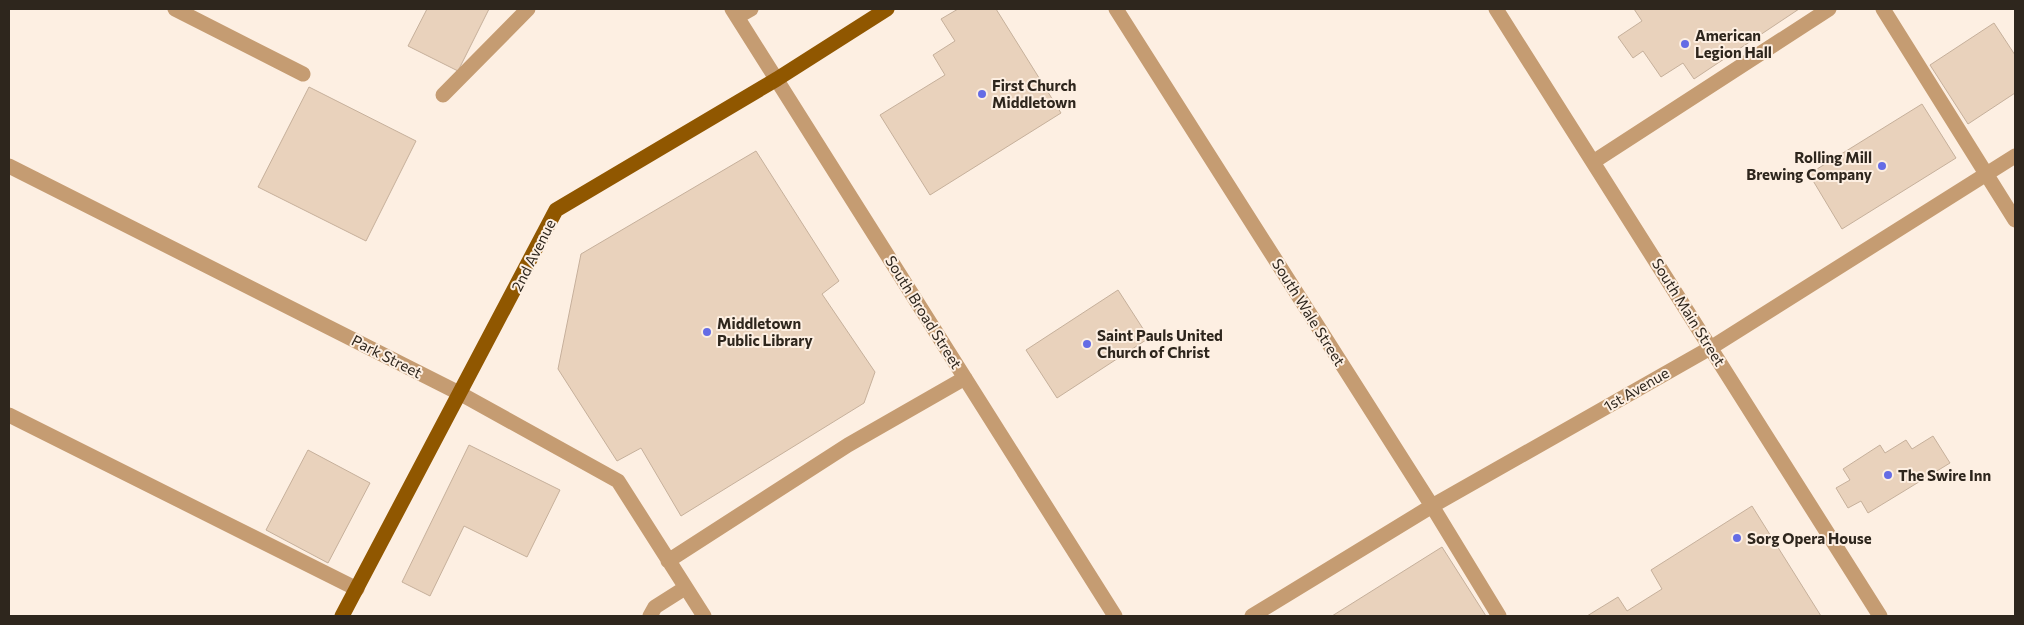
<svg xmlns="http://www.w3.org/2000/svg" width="2024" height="625" font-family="Commissioner,sans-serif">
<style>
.building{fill:#e9d2bc;stroke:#c6b09b}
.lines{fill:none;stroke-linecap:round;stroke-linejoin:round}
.minor{stroke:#c59c72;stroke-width:15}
.major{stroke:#905700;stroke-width:15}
.poi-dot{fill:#656ce5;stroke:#fdefe2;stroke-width:2}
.labels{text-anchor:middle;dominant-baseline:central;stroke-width:4;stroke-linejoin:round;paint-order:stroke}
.poi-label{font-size:15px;font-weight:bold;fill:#2e261d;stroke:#fdefe2;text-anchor:start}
.street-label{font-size:15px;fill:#2e261d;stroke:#fdefe2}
</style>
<rect width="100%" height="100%" fill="#fdefe2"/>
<path class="building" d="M427,9H489L458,71L408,46Z
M958,9H996L1061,113L930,195L880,115L945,75L933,55L955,41L941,19Z
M1634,9H1799L1694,79L1683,63L1661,77L1643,51L1633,58L1618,37L1642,21Z
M1994,23L2015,55V93L1968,124L1930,65Z
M309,87L416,141L366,241L258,187Z
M1922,104L1956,158L1842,229L1809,174Z
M756,151L839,281L822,294L875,372L864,403L681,516L641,448L617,461L558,369L581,254Z
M1118,290L1149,338L1057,398L1026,350Z
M1933,436L1950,463L1868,513L1861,501L1848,508L1836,488L1850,480L1843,469L1880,445L1885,453L1906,440L1912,449Z
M469,445L560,490L527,557L464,526L430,596L402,582Z
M308,450L370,483L328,563L266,530Z
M1752,506L1821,616H1587L1618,597L1627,611L1662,589L1651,570Z
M1442,547L1486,616H1332Z"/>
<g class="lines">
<path class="minor" d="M175,9L303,74
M732,9L1115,616
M1116,9L1432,506L1499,616
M1496,9L1880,616
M1883,9L2015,220
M737,17L751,9
M443,95L528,9
M1593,162L1829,9
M9,166L461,394L618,481L704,616
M9,415L357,589
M668,561L848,445L965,378
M650,616L655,607L685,588
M1252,616L1432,506L1712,347L2015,156"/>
<path class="major" d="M342,616L556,210L777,79L887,9"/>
</g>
<g class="poi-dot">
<circle cx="1685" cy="44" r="5"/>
<circle cx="982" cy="94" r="5"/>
<circle cx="1882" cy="166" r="5"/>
<circle cx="707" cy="332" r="5"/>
<circle cx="1087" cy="344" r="5"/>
<circle cx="1888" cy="475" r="5"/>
<circle cx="1737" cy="538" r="5"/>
</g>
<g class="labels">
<g class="poi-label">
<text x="1695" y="35">American<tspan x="1695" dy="17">Legion Hall</tspan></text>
<text x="992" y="85">First Church<tspan x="992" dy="17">Middletown</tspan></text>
<text x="1872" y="157" text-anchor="end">Rolling Mill<tspan x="1872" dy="17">Brewing Company</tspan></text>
<text x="717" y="323">Middletown<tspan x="717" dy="17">Public Library</tspan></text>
<text x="1097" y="335">Saint Pauls United<tspan x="1097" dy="17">Church of Christ</tspan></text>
<text x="1898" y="475">The Swire Inn</text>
<text x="1747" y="538">Sorg Opera House</text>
</g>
<g class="street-label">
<text transform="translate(533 255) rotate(-63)">2nd Avenue</text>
<text transform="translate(924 312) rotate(58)">South Broad Street</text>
<text transform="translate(1309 312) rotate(58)">South Wale Street</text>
<text transform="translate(1689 312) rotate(58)">South Main Street</text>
<text transform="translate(387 356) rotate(27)">Park Street</text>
<text transform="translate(1636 389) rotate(-30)">1st Avenue</text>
</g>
</g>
<rect width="2024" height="625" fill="none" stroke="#2e261d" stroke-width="20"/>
</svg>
